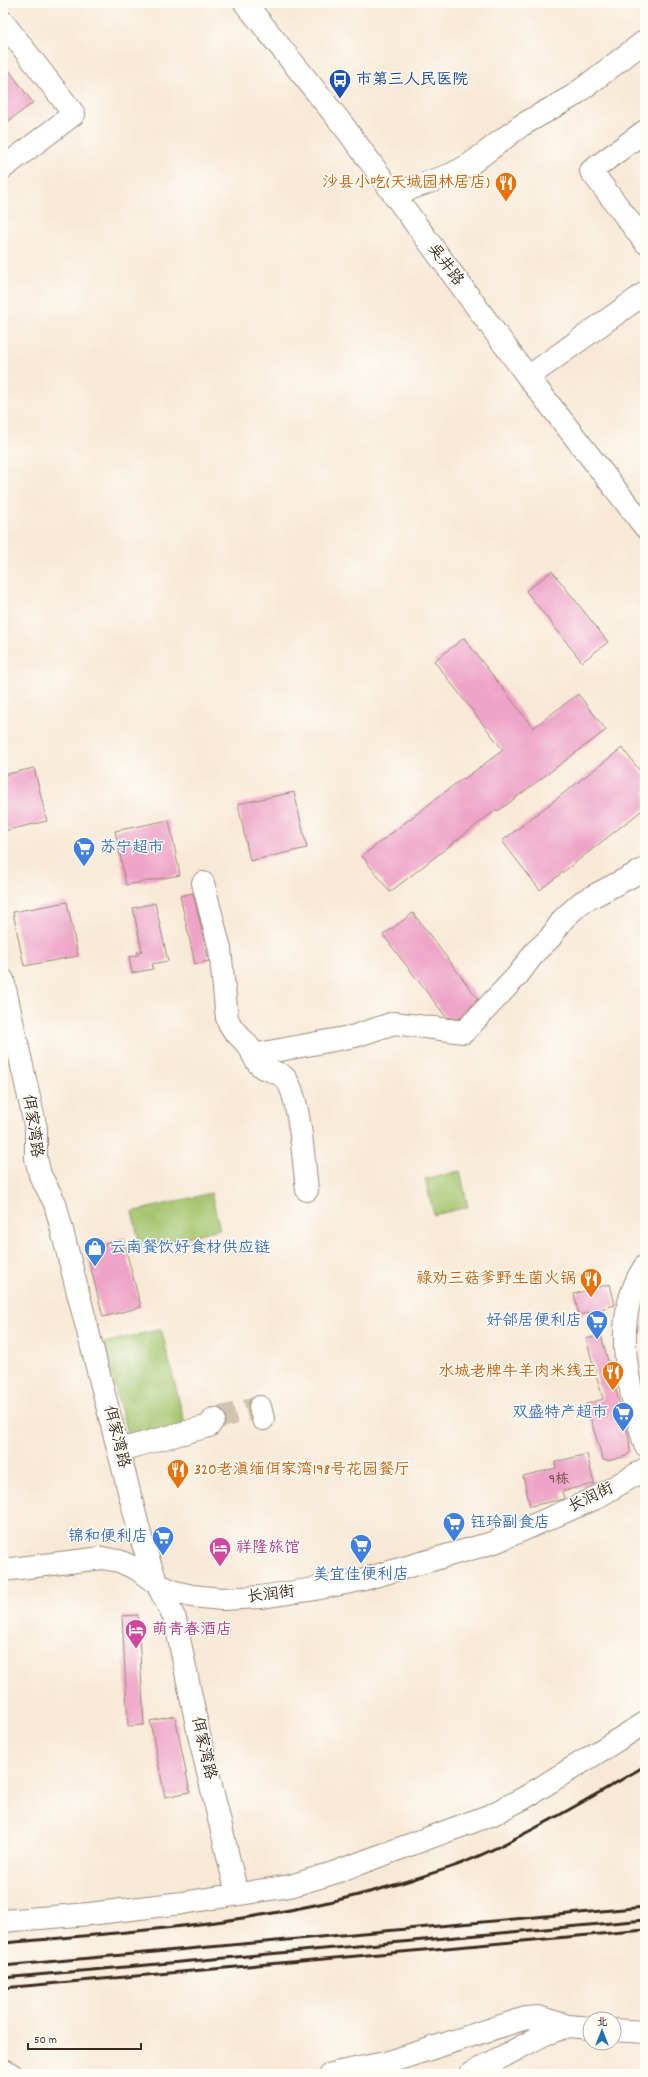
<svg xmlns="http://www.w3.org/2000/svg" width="648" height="2077" font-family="Dekko,'LXGW WenKai TC',sans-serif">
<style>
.green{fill:#a3c36b;stroke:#6f7644}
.building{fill:#eea4c7}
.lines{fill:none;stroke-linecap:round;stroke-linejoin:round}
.minor-tunnel{stroke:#d2c3b1;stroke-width:22;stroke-dasharray:22 11;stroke-linecap:butt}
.minor-casing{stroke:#9a8a7a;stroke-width:24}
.major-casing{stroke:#9a8a7a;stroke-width:24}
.minor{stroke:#fff;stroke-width:22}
.major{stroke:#fff;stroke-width:22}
.rail{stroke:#3b2a1e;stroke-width:3}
.labels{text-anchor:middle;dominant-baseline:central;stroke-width:3;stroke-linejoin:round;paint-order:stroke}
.number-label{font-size:14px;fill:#684848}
.transit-label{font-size:16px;fill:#164399;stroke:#fdfcf7;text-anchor:start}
.food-label{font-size:16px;fill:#c56008;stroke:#fdfcf7;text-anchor:end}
.street-label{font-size:16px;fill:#3b2a1e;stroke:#fdfcf7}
.shop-label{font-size:16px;fill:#366cbe;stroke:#fdfcf7;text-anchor:start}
.hotel-label{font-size:16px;fill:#b23c85;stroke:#fdfcf7;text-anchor:start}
</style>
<rect width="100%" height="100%" fill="#fdfcf7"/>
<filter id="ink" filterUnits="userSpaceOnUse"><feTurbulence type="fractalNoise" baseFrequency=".025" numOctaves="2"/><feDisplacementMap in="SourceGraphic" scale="8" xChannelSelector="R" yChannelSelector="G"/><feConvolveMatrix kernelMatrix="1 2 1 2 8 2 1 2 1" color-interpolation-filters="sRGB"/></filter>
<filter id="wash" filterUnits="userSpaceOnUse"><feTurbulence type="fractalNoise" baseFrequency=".012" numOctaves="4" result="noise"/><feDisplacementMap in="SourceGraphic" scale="16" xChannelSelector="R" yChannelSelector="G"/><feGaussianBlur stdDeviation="0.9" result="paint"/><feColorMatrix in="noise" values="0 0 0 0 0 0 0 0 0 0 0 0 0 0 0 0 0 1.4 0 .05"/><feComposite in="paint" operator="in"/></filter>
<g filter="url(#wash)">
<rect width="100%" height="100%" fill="#f8e9d6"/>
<path class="green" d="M460,1171L468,1207L434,1215L425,1179Z
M211,1193L220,1229L141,1248L132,1212Z
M161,1329L185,1424L128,1438L104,1343Z"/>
<g id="blocks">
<path class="building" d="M3,62L33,103L3,125Z
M552,571L608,642L582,662L526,591Z
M464,638L533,728L578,694L606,730L498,811L497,809L390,892L362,856L463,778L464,779L503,750L434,661Z
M622,748L645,777V808L540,890L502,841Z
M34,768L47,821L3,831V775Z
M294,792L307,848L250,861L238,804Z
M169,820L180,875L126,885L115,831Z
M193,893L209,961L195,964L180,896Z
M67,902L78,956L24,966L13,912Z
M155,903L168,961L152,964L153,969L132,973L129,957L138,955V952L142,951L133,908Z
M413,913L478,999L459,1019L446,1017L383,935Z
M123,1239L141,1307L103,1317L86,1248Z
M610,1284L615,1305L579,1315L574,1294Z
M601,1335L629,1438L630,1452L626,1456L608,1461L603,1460L586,1404L603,1399L586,1339Z
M587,1454L594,1484L562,1491L564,1499L530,1506L523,1476L556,1468L555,1462Z
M138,1615L144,1725L128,1726L122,1616Z
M175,1716L190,1792L165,1797L150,1721Z"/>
</g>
</g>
<g filter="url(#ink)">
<use href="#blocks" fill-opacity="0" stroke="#9a8a7a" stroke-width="1"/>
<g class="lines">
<path class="minor-tunnel" d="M214,1419L260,1407"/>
<g class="minor-casing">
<path id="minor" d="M245,3L343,125L528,377L645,527
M3,22L74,114L3,168
M645,131L591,171L645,242
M395,197L412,188L450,175L469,165L522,125L573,96L645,41
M528,377L645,293
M203,883L220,949L227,1018C231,1031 241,1036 249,1047C254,1054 254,1062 262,1067C269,1071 278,1072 284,1077C300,1092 304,1167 307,1190
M3,980L36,1129V1158L40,1175L55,1203L141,1538L157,1584L175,1619L199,1735L237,1894
M253,1055L355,1036L394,1023L464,1032L518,975L535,952L550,938L564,918L582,902L645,869
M645,1266C609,1320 629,1387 645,1445
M260,1407L263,1419
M119,1450L209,1426L214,1419
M3,1570L102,1558L119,1561L137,1569L157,1584L175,1592L192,1596L222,1599L260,1597L315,1589L361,1580L495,1542L594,1499L645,1469
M3,1921L89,1914L182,1903L290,1886L333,1873L491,1815L524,1798L645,1723
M614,2030L645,2032
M331,2074L389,2062L526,2018L538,2017L568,2026L590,2028
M470,2074L543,2035L568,2026"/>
</g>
<g class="major-casing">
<path id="major" d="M3,2070L11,2074"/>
</g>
<use href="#minor" class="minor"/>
<use href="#major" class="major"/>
<path class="rail" d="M3,1943C141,1931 281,1922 414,1879C431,1873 449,1869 465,1862C528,1835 586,1800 645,1766
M3,1966L645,1907
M3,1978L645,1920
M3,1988L645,1930"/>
</g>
</g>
<defs>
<g id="bus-pin" transform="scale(1.15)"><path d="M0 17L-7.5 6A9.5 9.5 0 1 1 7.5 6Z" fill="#1a4fb4" stroke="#fdfcf7"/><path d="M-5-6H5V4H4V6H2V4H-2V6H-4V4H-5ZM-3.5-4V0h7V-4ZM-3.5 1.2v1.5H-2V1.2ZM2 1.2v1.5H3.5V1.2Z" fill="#fff"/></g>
<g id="restaurant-pin" transform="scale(1.15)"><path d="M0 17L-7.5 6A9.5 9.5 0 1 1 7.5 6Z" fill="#e8710a" stroke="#fdfcf7"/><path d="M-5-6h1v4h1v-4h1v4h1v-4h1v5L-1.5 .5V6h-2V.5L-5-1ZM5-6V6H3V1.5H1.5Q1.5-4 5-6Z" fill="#fff"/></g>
<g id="supermarket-pin" transform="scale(1.15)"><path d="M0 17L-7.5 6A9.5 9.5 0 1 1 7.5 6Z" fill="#3f7fe0" stroke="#fdfcf7"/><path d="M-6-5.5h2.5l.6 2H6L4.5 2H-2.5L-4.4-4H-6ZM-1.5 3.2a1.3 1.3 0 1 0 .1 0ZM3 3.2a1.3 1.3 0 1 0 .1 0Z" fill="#fff"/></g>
<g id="shop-pin" transform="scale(1.15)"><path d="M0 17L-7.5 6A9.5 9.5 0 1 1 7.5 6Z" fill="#3f7fe0" stroke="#fdfcf7"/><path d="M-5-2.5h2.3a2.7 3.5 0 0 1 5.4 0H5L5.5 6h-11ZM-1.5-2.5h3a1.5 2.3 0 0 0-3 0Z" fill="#fff"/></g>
<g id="hotel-pin" transform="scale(1.15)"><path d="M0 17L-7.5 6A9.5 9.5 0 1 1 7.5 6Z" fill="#d1479c" stroke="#fdfcf7"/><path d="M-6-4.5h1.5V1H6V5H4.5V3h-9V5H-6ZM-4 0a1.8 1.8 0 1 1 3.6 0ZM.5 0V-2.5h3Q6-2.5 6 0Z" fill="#fff"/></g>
</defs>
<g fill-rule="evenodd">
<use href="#bus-pin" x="340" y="80"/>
<use href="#restaurant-pin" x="506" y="183"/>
<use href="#supermarket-pin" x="84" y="848"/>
<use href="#shop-pin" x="95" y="1248"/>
<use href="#restaurant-pin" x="591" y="1279"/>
<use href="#supermarket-pin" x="597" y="1321"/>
<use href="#restaurant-pin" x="613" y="1372"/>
<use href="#supermarket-pin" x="623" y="1413"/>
<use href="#restaurant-pin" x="178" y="1470"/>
<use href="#supermarket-pin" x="454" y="1523"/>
<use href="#supermarket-pin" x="163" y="1537"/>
<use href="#supermarket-pin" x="361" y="1545"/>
<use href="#hotel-pin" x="220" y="1548"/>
<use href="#hotel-pin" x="136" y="1630"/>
</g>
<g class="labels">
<g class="number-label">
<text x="559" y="1480">9栋</text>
</g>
<g class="transit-label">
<text x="356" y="80">市第三人民医院</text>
</g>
<g class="food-label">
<text x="490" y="183">沙县小吃(天城园林居店)</text>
<text x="576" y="1279">禄劝三菇爹野生菌火锅</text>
<text x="598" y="1372">水城老牌牛羊肉米线王</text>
<text x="194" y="1470" text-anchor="start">320老滇缅佴家湾198号花园餐厅</text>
</g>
<g class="street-label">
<text transform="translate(445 265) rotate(53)">吴井路</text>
<text transform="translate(32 1126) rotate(82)">佴家湾路</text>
<text transform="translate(116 1437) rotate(76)">佴家湾路</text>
<text transform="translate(591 1498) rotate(-26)">长润街</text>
<text transform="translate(271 1595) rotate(-7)">长润街</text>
<text transform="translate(203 1748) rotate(77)">佴家湾路</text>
</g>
<g class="shop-label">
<text x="100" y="848">苏宁超市</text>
<text x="110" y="1248">云南餐饮好食材供应链</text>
<text x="582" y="1321" text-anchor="end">好邻居便利店</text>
<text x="608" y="1413" text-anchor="end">双盛特产超市</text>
<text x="470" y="1523">钰玲副食店</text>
<text x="148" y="1537" text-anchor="end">锦和便利店</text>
<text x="361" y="1575" text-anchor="middle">美宜佳便利店</text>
</g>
<g class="hotel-label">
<text x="236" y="1548">祥隆旅馆</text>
<text x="152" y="1630">萌青春酒店</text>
</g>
</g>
<rect width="648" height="2077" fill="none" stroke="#fdfcf7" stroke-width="16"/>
<g transform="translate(602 2031)"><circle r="19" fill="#fdfcf7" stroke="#afa8a0"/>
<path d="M0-3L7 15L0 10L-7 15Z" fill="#1f6fb2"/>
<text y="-6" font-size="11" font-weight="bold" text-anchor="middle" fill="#3b2a1e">北</text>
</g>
<path d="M28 2043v6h113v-6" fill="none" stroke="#3b2a1e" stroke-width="2"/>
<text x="34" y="2043" font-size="12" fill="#3b2a1e" stroke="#fdfcf7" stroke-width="3" paint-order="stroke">50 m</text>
</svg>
